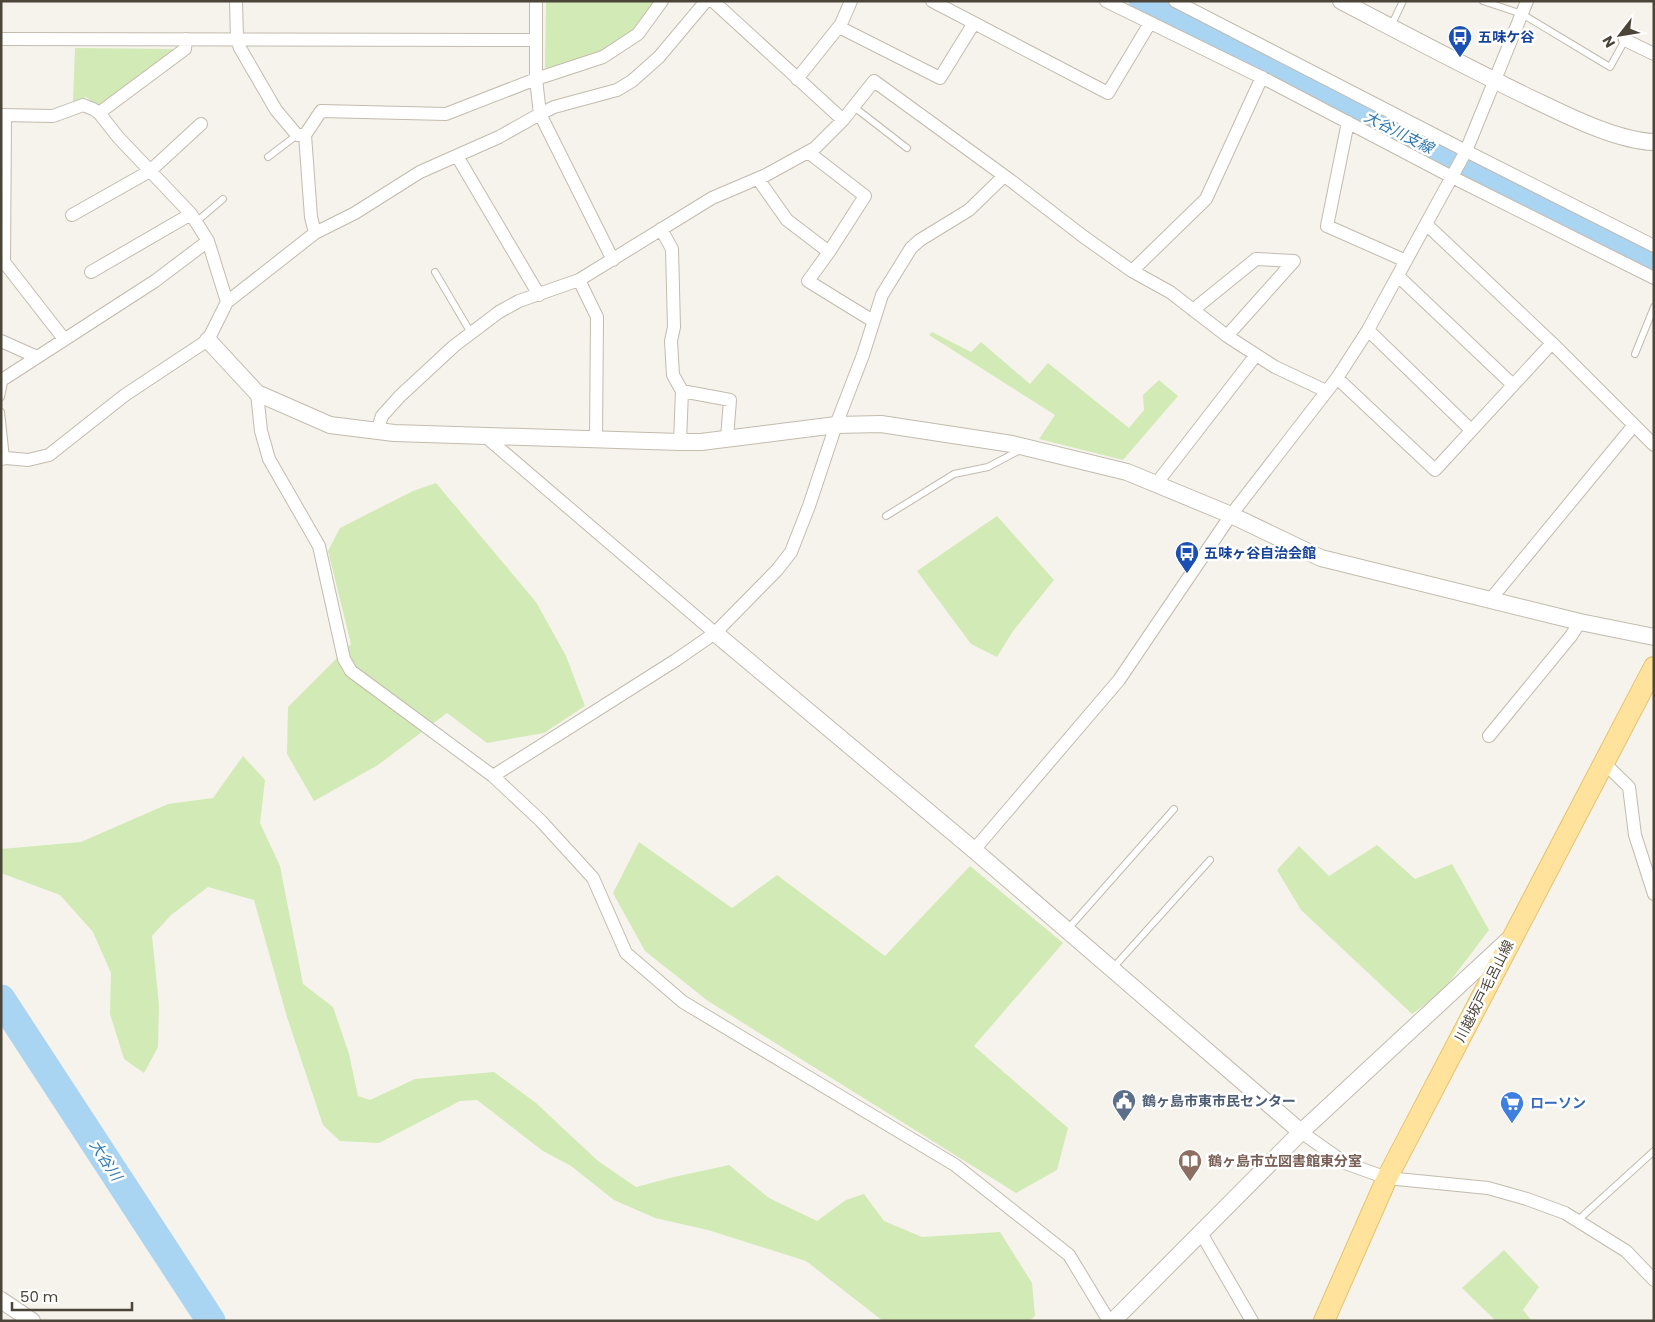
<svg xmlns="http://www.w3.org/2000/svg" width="1655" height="1322" font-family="Poppins,'Noto Sans JP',sans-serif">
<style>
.green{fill:#d2eab5}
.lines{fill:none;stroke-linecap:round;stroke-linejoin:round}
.river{stroke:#a9d4f2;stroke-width:29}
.service-casing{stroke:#c2bbae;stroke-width:8}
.minor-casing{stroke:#c2bbae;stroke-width:14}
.tertiary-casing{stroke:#c2bbae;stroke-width:18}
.primary-casing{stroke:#e6c16a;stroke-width:22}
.service{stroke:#fff;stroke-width:6}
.minor{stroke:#fff;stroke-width:12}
.tertiary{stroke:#fff;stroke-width:16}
.primary{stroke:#ffe39c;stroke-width:20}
.labels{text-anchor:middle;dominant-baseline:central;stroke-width:5;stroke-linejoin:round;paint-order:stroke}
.transit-label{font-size:14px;font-weight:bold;fill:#164399;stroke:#fff;text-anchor:start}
.street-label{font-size:14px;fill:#4b4439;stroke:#fff}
.service-label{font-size:14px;font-weight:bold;fill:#4e5e75;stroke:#fff;text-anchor:start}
.shop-label{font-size:14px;font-weight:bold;fill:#366cbe;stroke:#fff;text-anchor:start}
.education-label{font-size:14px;font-weight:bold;fill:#785e54;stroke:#fff;text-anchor:start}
.water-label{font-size:15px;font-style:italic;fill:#2e7ab2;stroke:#fff}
</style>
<rect width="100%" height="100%" fill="#f6f3ec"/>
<path class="green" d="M546,1H657L636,30L601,54L550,70L545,67Z
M75,48L176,49L99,106L86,97L73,103Z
M932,332L971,352L981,342L1030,384L1048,363L1129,428L1144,410L1143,395L1159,380L1178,396L1123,460L1039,439L1055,415L929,335Z
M436,483L536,602L566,656L585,706L544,733L487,743L447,713L378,765L314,801L287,754L288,707L351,644L328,551L340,528L413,491Z
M997,516L1054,580L1013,631L997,657L971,644L917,571Z
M243,756L265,780L260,823L280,866L303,984L333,1007L349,1054L358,1096L370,1100L415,1079L494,1072L536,1103L598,1161L636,1187L674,1177L729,1165L769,1198L817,1221L846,1200L864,1194L884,1221L922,1237L1000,1232L1032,1283L1035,1316L1029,1321H883L806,1261L708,1230L655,1218L614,1200L571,1166L543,1151L477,1100L460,1101L379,1143L340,1141L323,1125L287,1017L254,900L208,887L171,915L152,936L159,1005L158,1047L144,1073L124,1059L110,1014L111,973L93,932L60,895L1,873V849L81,842L168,804L213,798Z
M639,842L732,908L777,875L885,956L970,866L1063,943L974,1046L1068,1128L1057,1170L1016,1193L708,1001L645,951L613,893Z
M1377,845L1415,879L1452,864L1489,930L1442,992L1412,1014L1301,910L1277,870L1299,846L1329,876Z
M1504,1250L1539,1287L1523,1310L1532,1321H1496L1462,1288Z"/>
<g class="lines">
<path class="river" d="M1143,1L1654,264
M1,999L211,1321"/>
<g class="service-casing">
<path id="service" d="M1483,1L1522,14L1610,67L1625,40
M1391,26L1403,1
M854,107L907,148
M268,157L297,135
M196,222L223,199
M435,272L471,333
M1635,354L1654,307
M1,397L5,378
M1,412L6,458
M886,516L954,474L988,467L1020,450
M1067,930L1174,809
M1112,969L1210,860
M1577,1221L1654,1151"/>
</g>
<g class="minor-casing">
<path id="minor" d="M236,1L237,39L240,48L276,110L297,135H305
M536,1V79L540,114L613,260
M713,1L843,120
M932,1L1108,93L1150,23
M1106,1L1269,81L1452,177L1654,278
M1175,1L1466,151L1654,246
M839,27L940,78L974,23
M1,39L536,40
M1625,40L1654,54
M797,79L841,24L851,1
M1,115L53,116L83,105L93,109L99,113
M1348,122L1327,226L1406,261
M457,156L539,295
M758,179L787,220L829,252L865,196L808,152
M72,215L150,171L201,124
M1426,224L1552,343L1654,445
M661,229L672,249L674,327L671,341L673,375L682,391L680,442
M315,233L355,213L420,172L499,137L540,114L554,107L617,90L632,81L659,57L706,1
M829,252L808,281L873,321
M1,262H4L5,115
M4,262L64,339
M1132,271L1206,199L1262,77
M91,272L191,214
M1398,276L1513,385
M579,280L597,317L596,439
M227,302L315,233L311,217L305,135L321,111L446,114L536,79L603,57L638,34L662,1
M1193,310L1256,259L1294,261L1227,336
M1368,330L1471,430
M1,341L37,357
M5,378L155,281L208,241
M1337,378L1435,470L1552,343
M682,391L730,400L727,438
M257,393L261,431L269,459L319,546L344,659L351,671L493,776L541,821L593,878L626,953L683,1002L955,1165L1069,1255L1109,1321
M377,431L382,416L400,396L454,346L499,312L519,301L579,280L712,198L766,175L815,148L843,120L874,81L1010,180L1084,237L1132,271L1170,292L1227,336L1275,367L1326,391
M486,437L715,633
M1,459L6,458L28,460L49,455L125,395L208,340L227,302L208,241L191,214L118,137L99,113L185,49L186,39
M1156,484L1256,355
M1490,600L1634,425
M1489,736L1571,636L1580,622
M1603,762L1629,787L1635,835L1654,894
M493,776L676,660L715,633L777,570L791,552L809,506L836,425L863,355L882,295L911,248L920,240L969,210L1004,176
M974,850L1119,680L1231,515L1337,378L1368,330L1466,151L1527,1
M1301,1132L1345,1163L1387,1178L1488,1188L1527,1199L1565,1213L1626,1251L1654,1280
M1201,1233L1252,1321"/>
</g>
<g class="tertiary-casing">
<path id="tertiary" d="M1341,1C1408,36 1475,72 1543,104C1574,119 1620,141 1654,142
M208,340L257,393L330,425L394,433L680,442H701L836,425L881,424L1012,444L1127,472L1231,515L1321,558L1580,622L1654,637
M715,633L974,850L1301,1132
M1,1300L32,1321
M1113,1321L1301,1132L1507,941"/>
</g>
<g class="primary-casing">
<path id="primary" d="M1324,1321L1387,1178L1654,667"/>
</g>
<use href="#service" class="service"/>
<use href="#minor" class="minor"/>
<use href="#tertiary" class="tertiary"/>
<use href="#primary" class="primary"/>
</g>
<defs>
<g id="bus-pin" transform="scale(1.25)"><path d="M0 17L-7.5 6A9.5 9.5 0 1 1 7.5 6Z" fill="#1a4fb4" stroke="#fff"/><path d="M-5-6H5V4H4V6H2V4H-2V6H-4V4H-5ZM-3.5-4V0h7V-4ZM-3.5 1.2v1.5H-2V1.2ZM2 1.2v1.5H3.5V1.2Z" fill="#fff"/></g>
<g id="civic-pin" transform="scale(1.25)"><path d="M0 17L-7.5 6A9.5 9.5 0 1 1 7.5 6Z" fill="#5c6f8a" stroke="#fff"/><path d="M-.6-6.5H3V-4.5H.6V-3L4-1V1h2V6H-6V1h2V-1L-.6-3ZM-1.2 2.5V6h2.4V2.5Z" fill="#fff"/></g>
<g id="supermarket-pin" transform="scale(1.25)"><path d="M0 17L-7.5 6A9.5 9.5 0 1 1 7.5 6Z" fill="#3f7fe0" stroke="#fff"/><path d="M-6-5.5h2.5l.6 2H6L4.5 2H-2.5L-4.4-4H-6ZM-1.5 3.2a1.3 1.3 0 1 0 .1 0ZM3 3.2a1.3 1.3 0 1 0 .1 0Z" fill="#fff"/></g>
<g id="library-pin" transform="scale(1.25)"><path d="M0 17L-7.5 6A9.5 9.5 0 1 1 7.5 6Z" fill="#8d6e63" stroke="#fff"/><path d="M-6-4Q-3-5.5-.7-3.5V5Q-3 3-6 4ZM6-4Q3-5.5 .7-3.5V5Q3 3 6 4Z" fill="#fff"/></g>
</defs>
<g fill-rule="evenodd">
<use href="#bus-pin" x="1460" y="37"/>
<use href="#bus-pin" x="1187" y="553"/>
<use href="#civic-pin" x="1124" y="1101"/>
<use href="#supermarket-pin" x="1512" y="1103"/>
<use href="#library-pin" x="1190" y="1161"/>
</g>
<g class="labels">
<g class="transit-label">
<text x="1478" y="37">五味ケ谷</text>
<text x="1204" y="553">五味ヶ谷自治会館</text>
</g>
<g class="street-label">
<text transform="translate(1484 991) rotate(-63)">川越坂戸毛呂山線</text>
</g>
<g class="service-label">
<text x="1142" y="1101">鶴ヶ島市東市民センター</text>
</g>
<g class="shop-label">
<text x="1530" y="1103">ローソン</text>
</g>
<g class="education-label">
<text x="1208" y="1161">鶴ヶ島市立図書館東分室</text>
</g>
<g class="water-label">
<text transform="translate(1399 132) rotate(27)">大谷川支線</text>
<text transform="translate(106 1160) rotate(57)">大谷川</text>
</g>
</g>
<rect width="1655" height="1322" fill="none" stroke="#4b4439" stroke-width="5"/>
<g transform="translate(1620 35) rotate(239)" stroke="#ffffff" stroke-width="4" paint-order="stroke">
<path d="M0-4L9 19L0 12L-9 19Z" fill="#4b4439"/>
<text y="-8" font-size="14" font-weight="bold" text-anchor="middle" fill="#4b4439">N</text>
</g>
<path d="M12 1302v8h120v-8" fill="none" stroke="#4b4439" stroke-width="2.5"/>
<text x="20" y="1302" font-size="15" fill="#4b4439" stroke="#ffffff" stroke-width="4" paint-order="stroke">50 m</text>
</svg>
